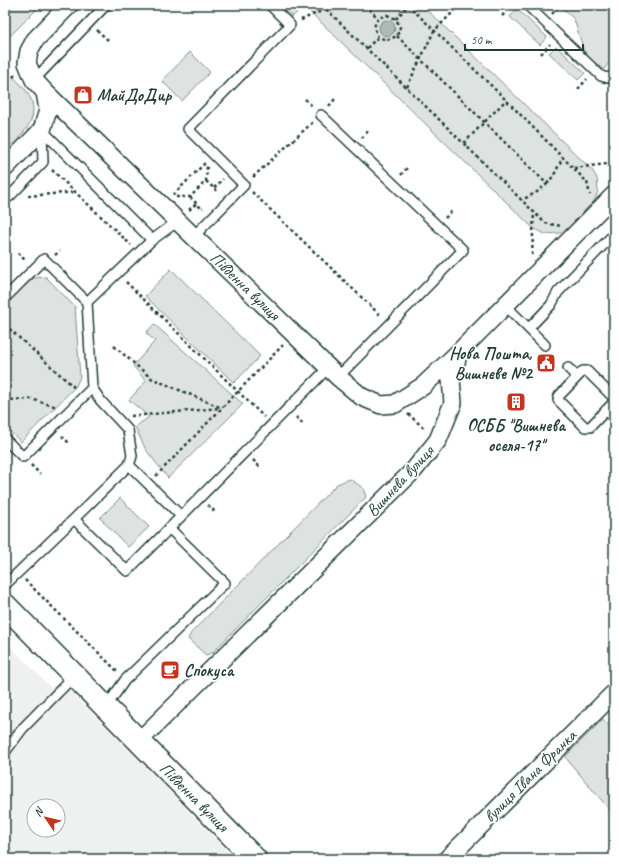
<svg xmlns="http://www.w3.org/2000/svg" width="619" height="864" font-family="Caveat,sans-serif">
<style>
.built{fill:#eef1f0;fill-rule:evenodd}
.green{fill:#dee3e2;stroke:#7e908b}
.water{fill:#afbab7;stroke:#758883}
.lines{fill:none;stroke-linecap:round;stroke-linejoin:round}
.service-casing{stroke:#1f3d34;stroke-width:12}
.minor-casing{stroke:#1f3d34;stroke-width:20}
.tertiary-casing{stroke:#1f3d34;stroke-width:25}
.path{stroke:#1f3d34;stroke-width:2.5;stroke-dasharray:3 3;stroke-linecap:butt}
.service{stroke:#fff;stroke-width:9}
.minor{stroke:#fff;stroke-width:17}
.tertiary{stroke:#fff;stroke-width:22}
.labels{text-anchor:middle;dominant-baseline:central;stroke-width:3.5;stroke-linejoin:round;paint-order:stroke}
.poi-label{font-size:17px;font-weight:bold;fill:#1f3d34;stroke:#fff;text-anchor:start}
.street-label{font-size:17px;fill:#1f3d34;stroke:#fff}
</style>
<rect width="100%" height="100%" fill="#fff"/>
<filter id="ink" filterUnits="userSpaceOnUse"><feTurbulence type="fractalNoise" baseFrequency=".025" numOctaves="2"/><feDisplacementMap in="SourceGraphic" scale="8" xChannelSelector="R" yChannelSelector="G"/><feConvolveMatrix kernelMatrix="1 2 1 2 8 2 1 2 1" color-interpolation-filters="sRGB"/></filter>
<g filter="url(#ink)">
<path class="built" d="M5,641L52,689L60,681L138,759L235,859H5ZM34,806H58V830H34Z"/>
<path class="green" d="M6,5H41L5,41V6Z
M279,5H422L592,170L597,178L598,191L592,208L577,223L560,233L545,234L533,228L304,6L292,17Z
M559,5H614V57L604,69C596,67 588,58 584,51L574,19Z
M517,9L547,37L540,45L510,17Z
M556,46L585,73L578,80L549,53Z
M190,52L210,72L182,101L162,81Z
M5,70C12,76 22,84 27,92C44,117 22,135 5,151Z
M171,269L260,356L234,383L145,296Z
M46,277L75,307L80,377L76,386L21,442L5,427V305L19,290L34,278Z
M154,324L243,404L168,478L146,450L135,427L149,417L129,400L146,381L133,366L155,341L146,333Z
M350,479L363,488L366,497L212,653L206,655L188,639L191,633L337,484Z
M120,498L149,527L128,547L100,518Z
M603,719L614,731V815L565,757Z"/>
<path class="water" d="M379 28a8 8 0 1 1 16 0a8 8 0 1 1-16 0Z"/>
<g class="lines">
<g class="service-casing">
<path id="service" d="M527,5L601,76L608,78L614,75
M34,80L106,5
M321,115L463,250L338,377
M9,197L43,162L42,130
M194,236L244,185L188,129L290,25L270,5
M152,240L178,221
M5,298L44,259L87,302
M505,305L545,345
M529,328L551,305L558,292L614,234
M568,368L577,377
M583,371H587L614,398L613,403L590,427H585L558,400L559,396Z
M606,410L614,418
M5,439L23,457L92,388
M129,465L181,516
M74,519L127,571L329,367
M5,585L74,519L129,465L132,456L128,430L101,401L92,388L87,302L152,240L42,130
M106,707L125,680L225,583L169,528
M5,752L23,728L75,675"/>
</g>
<g class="minor-casing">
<path id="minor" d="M45,92L338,377L362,397L381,405L395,404L423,386L459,352L614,195
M5,168L42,130L48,110L45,92L34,80L27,63L29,51L35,40L69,5
M139,741L414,470L438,440L453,403L451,379L459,352
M447,859L614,693"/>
</g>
<g class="tertiary-casing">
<path id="tertiary" d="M5,605L255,859"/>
</g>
<path class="path" d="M322,5L545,223L561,226
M365,5L378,18
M408,5L506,100L587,182L590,195
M552,14L560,5
M387,15L396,19L400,27L397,36L387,40L378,37L374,27L378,18Z
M502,16L513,5
M396,19L408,5
M301,20L335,5
M97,30L110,42
M397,36L547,184L537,192L522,200
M367,48L378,37
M541,54L550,44
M5,86L15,75
M407,87L434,31L460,5
M578,89L587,79
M305,99L313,107
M329,106L335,99
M362,138L368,131
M464,143L506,100
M574,168L614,163
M52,170L131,245
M401,175L407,168
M253,177L313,122
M206,181L218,192
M547,184L554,175L563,157
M214,188L223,179
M252,192L381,316
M173,195L206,162
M28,196L75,192
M176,197H190L206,181L207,165
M190,197L202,209L203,208
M189,210L196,204
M445,218L452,211
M18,253L26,261
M55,255L60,251
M532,255L534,212
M126,282L264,417
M5,325L76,389
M114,346L151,378L222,408
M5,400L31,399L57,407
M408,414L425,429
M131,416L221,408
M296,417L304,425
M62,436L70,444
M253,460L261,468
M31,465L40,474
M156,476L283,345
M208,505L216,513
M25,580L117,671"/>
<use href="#service" class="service"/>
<use href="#minor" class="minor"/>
<use href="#tertiary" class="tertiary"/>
</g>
</g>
<defs>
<g id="shop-square" transform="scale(1)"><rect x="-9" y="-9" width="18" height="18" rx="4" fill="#c8321e" stroke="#fff"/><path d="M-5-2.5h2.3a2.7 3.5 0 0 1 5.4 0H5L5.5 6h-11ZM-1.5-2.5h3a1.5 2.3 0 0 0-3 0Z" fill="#fff"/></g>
<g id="civic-square" transform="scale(1)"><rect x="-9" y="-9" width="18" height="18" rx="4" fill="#c8321e" stroke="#fff"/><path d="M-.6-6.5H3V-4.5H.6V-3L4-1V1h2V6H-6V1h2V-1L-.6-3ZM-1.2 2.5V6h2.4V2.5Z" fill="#fff"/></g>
<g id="building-square" transform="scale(1)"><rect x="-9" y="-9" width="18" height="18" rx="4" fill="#c8321e" stroke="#fff"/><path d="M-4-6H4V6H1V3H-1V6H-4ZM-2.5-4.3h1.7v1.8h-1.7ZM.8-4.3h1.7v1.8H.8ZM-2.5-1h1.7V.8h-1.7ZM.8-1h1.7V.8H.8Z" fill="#fff"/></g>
<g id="cafe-square" transform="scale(1)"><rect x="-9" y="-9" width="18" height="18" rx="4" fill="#c8321e" stroke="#fff"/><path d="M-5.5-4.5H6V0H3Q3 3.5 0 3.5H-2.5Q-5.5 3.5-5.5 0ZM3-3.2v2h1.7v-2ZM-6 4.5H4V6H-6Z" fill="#fff"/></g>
</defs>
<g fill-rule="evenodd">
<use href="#shop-square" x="83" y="95"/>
<use href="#civic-square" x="546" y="363"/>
<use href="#building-square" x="516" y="402"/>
<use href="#cafe-square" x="170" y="670"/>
</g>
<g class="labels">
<g class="poi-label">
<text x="97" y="95">МайДоДир</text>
<text x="532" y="353" text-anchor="end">Нова Пошта,<tspan x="532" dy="20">Вишневе №2</tspan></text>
<text x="516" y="425" text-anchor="middle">ОСББ "Вишнева<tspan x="516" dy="20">оселя-17"</tspan></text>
<text x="184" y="670">Спокуса</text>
</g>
<g class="street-label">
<text transform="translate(245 286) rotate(44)">Південна вулиця</text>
<text transform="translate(400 481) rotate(-47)">Вишнева вулиця</text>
<text transform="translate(530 776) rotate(-45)">вулиця Івана Франка</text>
<text transform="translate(194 797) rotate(45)">Південна вулиця</text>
</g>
</g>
<rect width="619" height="864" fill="none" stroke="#fff" stroke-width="20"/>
<rect x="10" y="10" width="599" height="844" fill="none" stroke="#1f3d34" stroke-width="1.5" filter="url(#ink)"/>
<g transform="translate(46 818) rotate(305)"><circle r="19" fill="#ffffff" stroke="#a5b1ae"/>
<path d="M0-3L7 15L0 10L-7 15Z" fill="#c8321e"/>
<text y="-6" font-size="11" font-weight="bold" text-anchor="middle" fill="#1f3d34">N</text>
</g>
<path d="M465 44v6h118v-6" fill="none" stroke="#1f3d34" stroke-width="2"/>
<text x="471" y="44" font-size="12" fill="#1f3d34" stroke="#ffffff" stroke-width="3" paint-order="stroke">50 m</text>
</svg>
